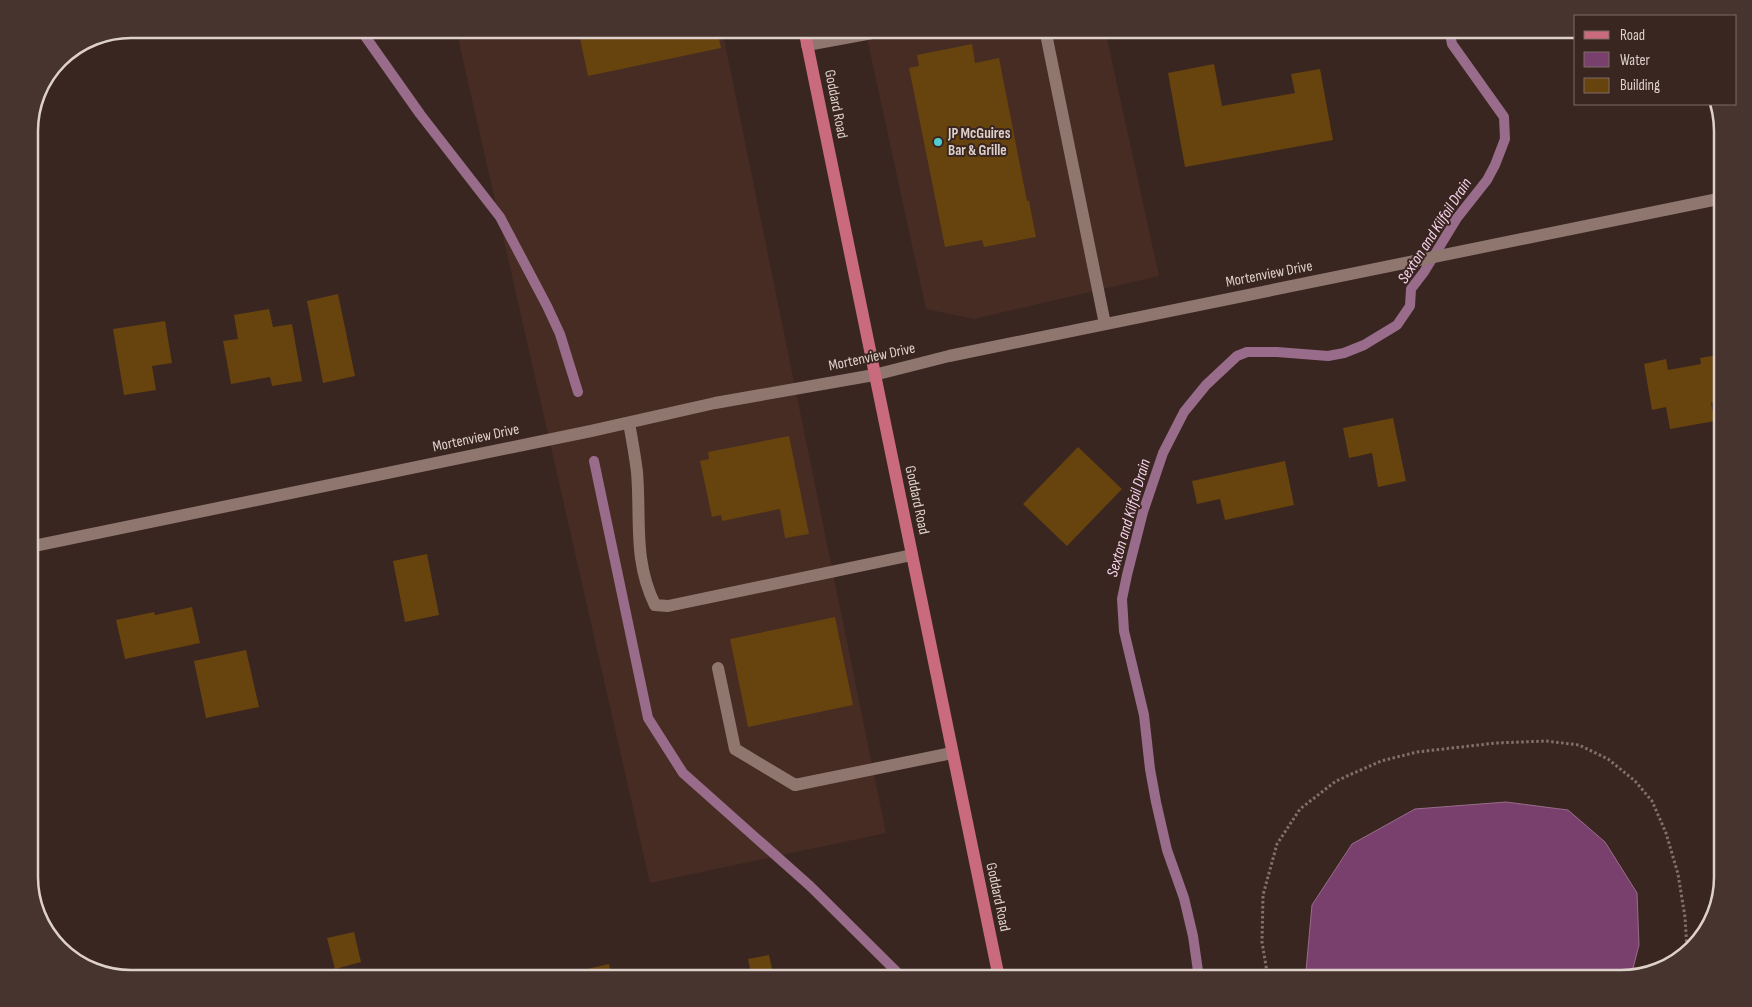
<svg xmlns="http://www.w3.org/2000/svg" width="1752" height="1007" font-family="'Sofia Sans Condensed',sans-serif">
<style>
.built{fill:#462c23}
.water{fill:#7a406d;stroke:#986c8a}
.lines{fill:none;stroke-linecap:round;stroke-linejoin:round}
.stream{stroke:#986c8a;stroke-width:10}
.building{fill:#67430e}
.path{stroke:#81706b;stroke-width:3;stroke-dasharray:2.5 2.5;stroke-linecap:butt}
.minor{stroke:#8f776f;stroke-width:12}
.major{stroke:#c96b7d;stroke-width:12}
.poi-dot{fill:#51ccd3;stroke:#3a2620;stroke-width:2}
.labels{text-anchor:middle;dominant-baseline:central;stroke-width:4;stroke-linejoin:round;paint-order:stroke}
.street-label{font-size:15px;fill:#ded1cc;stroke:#3a2620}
.poi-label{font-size:15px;font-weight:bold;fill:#ded1cc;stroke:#3a2620;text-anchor:start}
.water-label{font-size:16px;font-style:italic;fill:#f8d4ee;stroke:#3a2620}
.rim{fill:none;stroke:#ded1cc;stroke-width:2.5}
</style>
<rect width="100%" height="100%" fill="#3a2620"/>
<path class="built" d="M456,29H722L886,833L650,883Z
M865,29H1105L1159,276L974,319L926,309Z"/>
<path class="water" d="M1506,802L1568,810L1605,842L1637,893L1639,945L1631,976L1622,978H1309L1306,971L1312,905L1352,844L1415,809Z"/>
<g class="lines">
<path class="stream" d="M360,29L420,114L500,217L547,306L560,334L578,392
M594,461L648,718L683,773L810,886L903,978
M1199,978L1193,936L1184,898L1167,850L1156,802L1150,769L1144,715L1124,631L1122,599L1127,575L1143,512L1163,453L1184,412L1206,385L1237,356L1247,352H1277L1328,356L1344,353L1364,345L1397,325L1410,306L1411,289L1424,272L1457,218L1487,180L1495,165L1505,139L1504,117L1452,44L1449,29"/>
</g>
<path class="building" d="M578,29H717L721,48L588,76Z
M972,44L975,63L999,58L1027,201H1029L1036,237L984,247L982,240L945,247L909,68L919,66L917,55Z
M1214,64L1222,106L1295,93L1291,74L1320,69L1333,140L1185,167L1168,73Z
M338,294L355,376L323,383L307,301Z
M269,309L273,327L292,324L302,381L272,386L270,377L231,384L223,341L238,339L234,315Z
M165,321L172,363L152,366L156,390L124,395L113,329Z
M1723,354V401L1711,403L1715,421L1670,429L1666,407L1652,410L1644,364L1666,359L1668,370L1701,364L1700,358Z
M29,380L38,423L29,425Z
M1393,418L1406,481L1378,487L1372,453L1349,458L1343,428Z
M789,436L809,534L785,538L780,509L722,521L721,515L712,517L700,461L709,459L708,452Z
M1078,447L1122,489L1067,546L1023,504Z
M1285,461L1294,505L1225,520L1220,499L1197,504L1192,481Z
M427,554L439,615L405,622L393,561Z
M192,607L200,643L125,659L116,620L154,612L155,615Z
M835,617L853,705L748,727L730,639Z
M246,650L259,707L206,718L194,661Z
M354,932L361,962L335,969L327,938Z
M769,955L774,978H752L748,959Z
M609,964L612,978H589L587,969Z"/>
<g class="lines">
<path class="path" d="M1268,978L1262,942L1263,895L1277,844L1300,809L1336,781L1381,761L1417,752L1496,743L1546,741L1579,745L1608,759L1635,781L1652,801L1666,833L1678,874L1685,917L1687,950"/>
<path class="minor" d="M1045,29L1105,324
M807,45L894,29
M629,423C632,439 635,456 637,472C641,520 633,560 655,605L668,606L912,555
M29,547L591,431L715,403L874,375L949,356L1723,198
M718,668L735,749L795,785L952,753"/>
<path class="major" d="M804,29L999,978"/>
</g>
<circle class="poi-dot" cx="938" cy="142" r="5"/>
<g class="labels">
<g class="street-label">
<text transform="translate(836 104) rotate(79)">Goddard Road</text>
<text transform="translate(1269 274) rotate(-11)">Mortenview Drive</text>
<text transform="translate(872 357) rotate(-12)">Mortenview Drive</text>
<text transform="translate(476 438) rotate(-12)">Mortenview Drive</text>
<text transform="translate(917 500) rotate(78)">Goddard Road</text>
<text transform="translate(998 897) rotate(78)">Goddard Road</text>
</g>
<g class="poi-label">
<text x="948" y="133">JP McGuires<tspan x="948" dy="17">Bar &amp; Grille</tspan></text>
</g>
<g class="water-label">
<text transform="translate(1435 231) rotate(-57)">Sexton and Kilfoil Drain</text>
<text transform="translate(1129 518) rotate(-74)">Sexton and Kilfoil Drain</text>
</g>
</g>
<path d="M0 0H1752V1007H0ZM131 38H1621A93 93 0 0 1 1714 131V877A93 93 0 0 1 1621 970H131A93 93 0 0 1 38 877V131A93 93 0 0 1 131 38Z" fill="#47342e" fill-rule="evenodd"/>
<path class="rim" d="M131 38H1621A93 93 0 0 1 1714 131V877A93 93 0 0 1 1621 970H131A93 93 0 0 1 38 877V131A93 93 0 0 1 131 38Z"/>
<rect x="1574" y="15" width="162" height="90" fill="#3a2620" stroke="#7c6a65"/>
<rect x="1584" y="31" width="25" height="8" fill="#c96b7d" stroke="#7c6a65"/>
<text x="1620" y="40" font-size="15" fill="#ded1cc">Road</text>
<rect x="1584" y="52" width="25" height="15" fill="#7a406d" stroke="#7c6a65"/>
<text x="1620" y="65" font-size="15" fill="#ded1cc">Water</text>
<rect x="1584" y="78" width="25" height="15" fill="#67430e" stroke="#7c6a65"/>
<text x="1620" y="90" font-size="15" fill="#ded1cc">Building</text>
</svg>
